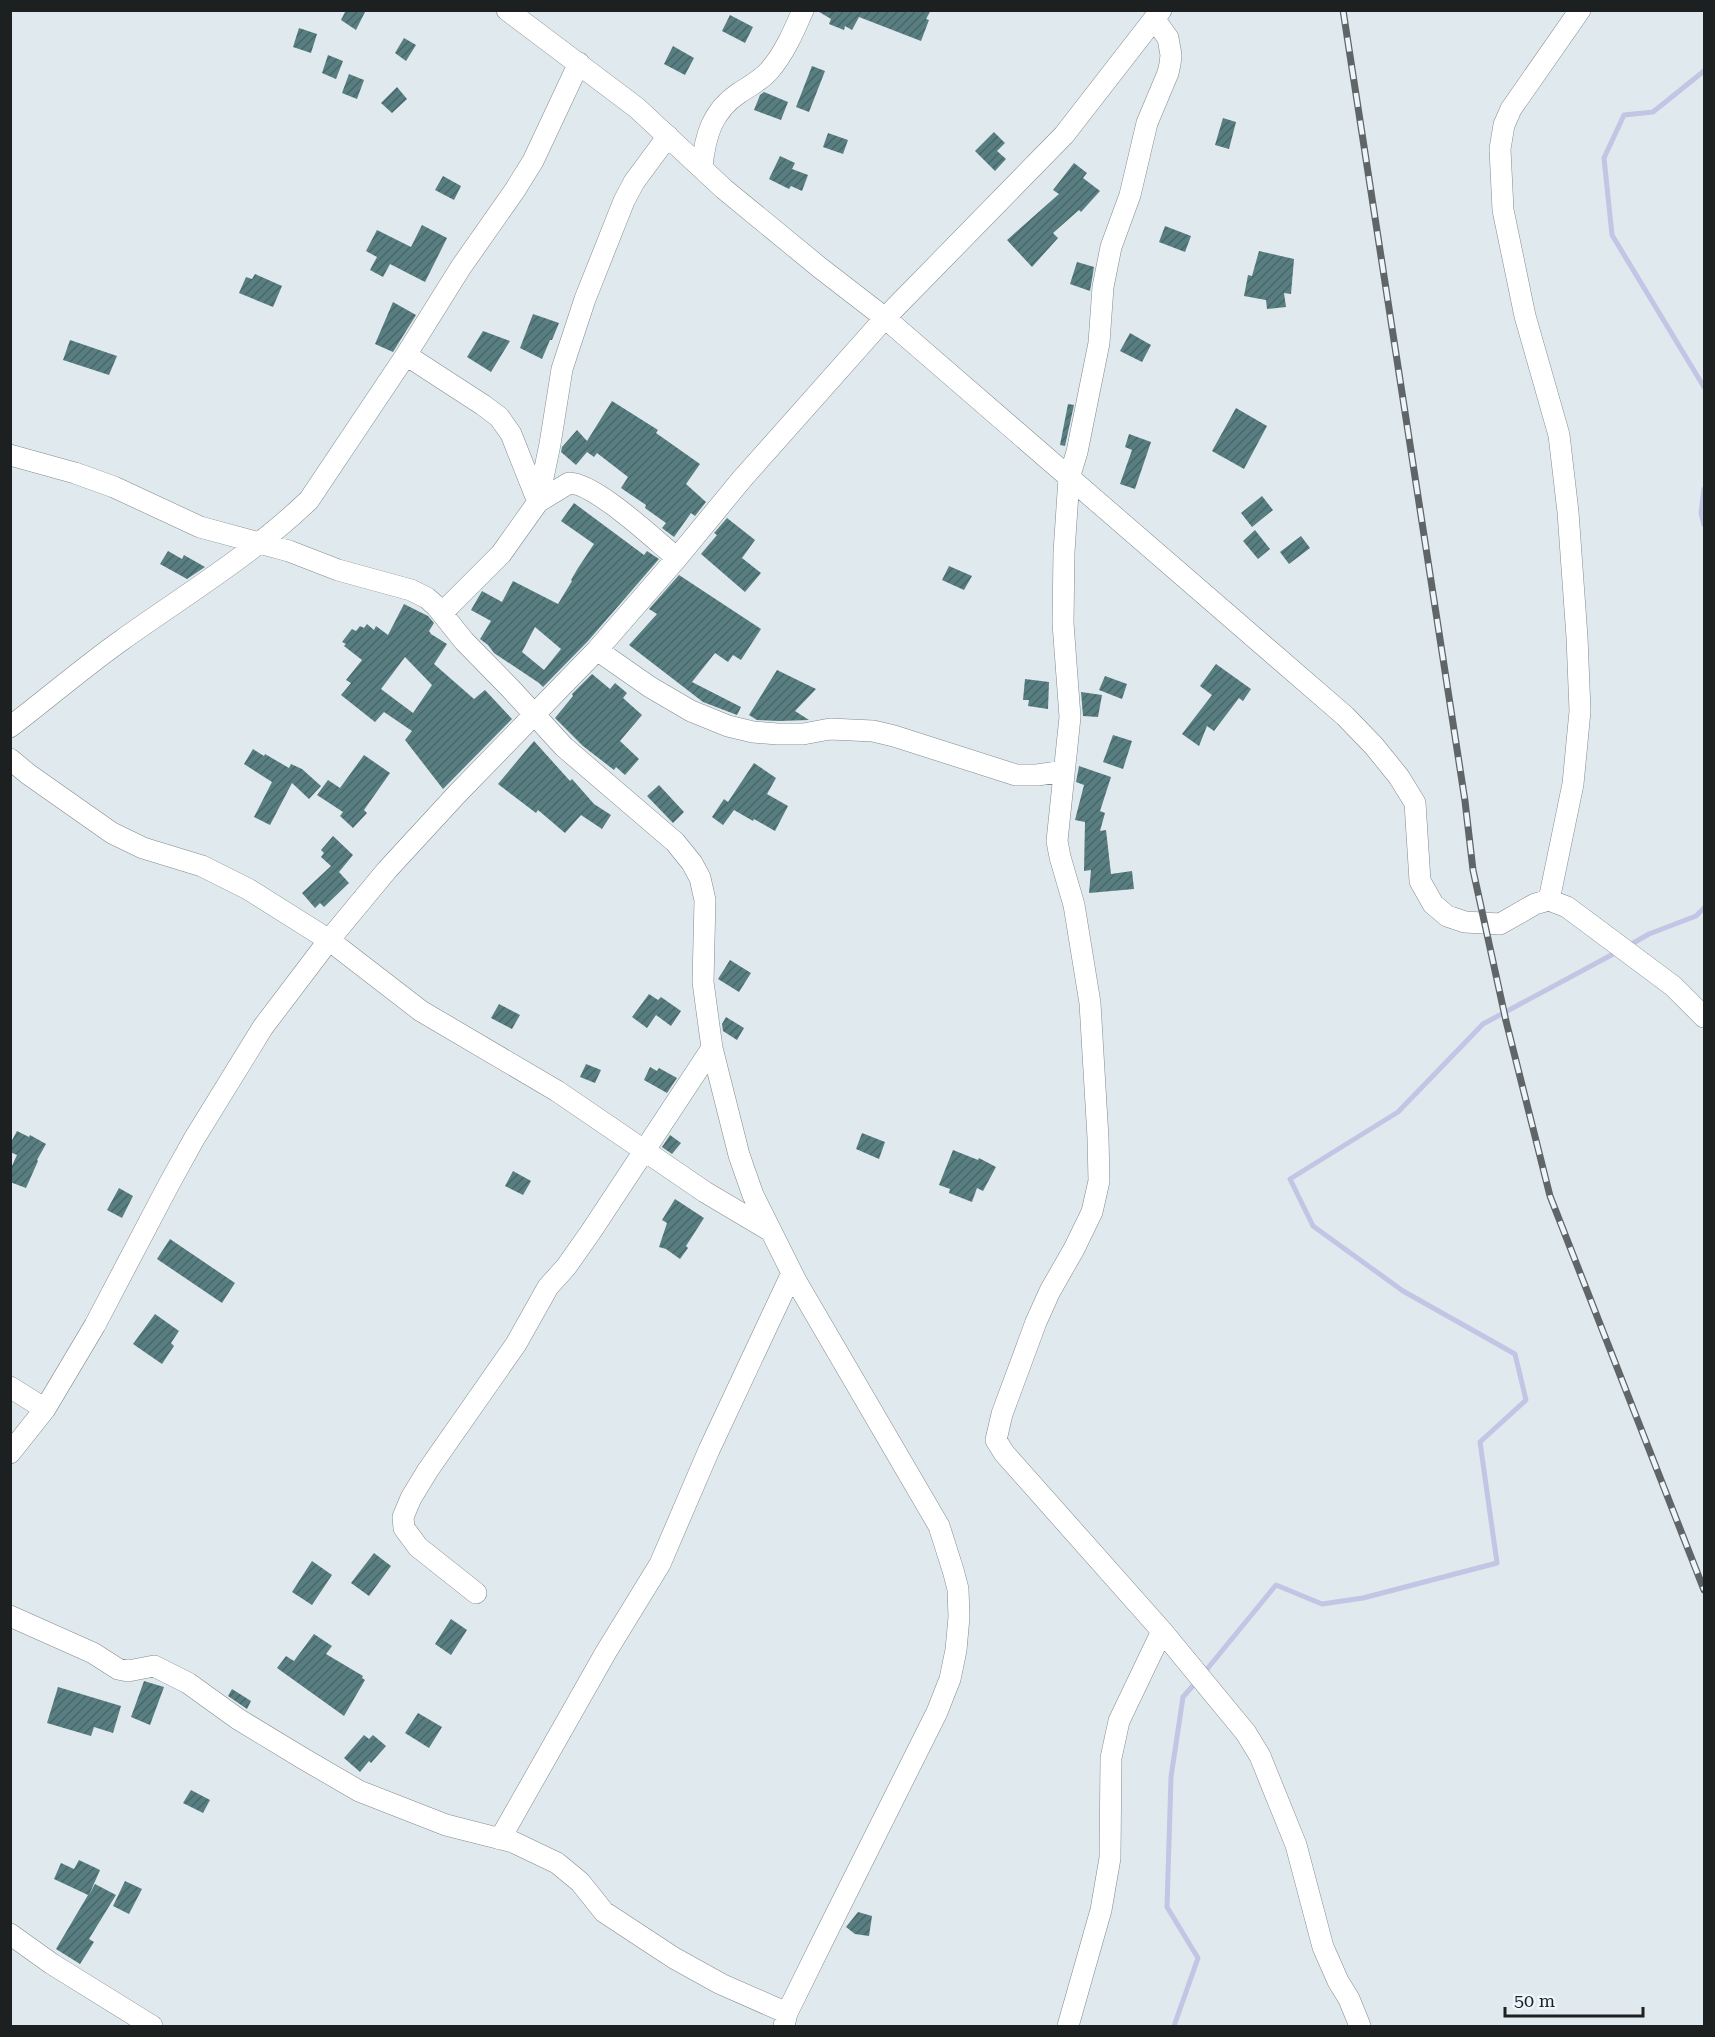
<svg xmlns="http://www.w3.org/2000/svg" width="1715" height="2037" font-family="'Roboto Serif',serif">
<style>
.lines{fill:none;stroke-linecap:round;stroke-linejoin:round}
.stream{stroke:#c2c5e4;stroke-width:5}
.building{fill:url(#building-hatch);fill-rule:evenodd}
.minor-casing{stroke:#828a8f;stroke-width:22}
.minor{stroke:#fff;stroke-width:21}
.rail-casing{stroke:#606668;stroke-width:7}
.rail{stroke:#edf6fb;stroke-width:4.5;stroke-dasharray:14;stroke-linecap:butt}
</style>
<defs>
<pattern id="building-hatch" width="6" height="6" patternUnits="userSpaceOnUse" patternTransform="scale(1.5)"><rect width="6" height="6" fill="#587e81"/><path d="M-1 1l2-2M0 6l6-6M5 7l2-2" fill="none" stroke="#486769"/></pattern>
</defs>
<rect width="100%" height="100%" fill="#e0e9ed"/>
<g class="lines">
<path class="stream" d="M1704,71L1653,112L1624,115L1604,158L1612,235L1704,387
M1704,489L1701,513L1704,525
M1628,946L1649,934L1696,916L1704,908
M1203,1674L1276,1585L1322,1604L1363,1598L1497,1563L1480,1442L1526,1400L1515,1354L1403,1291L1313,1226L1290,1179L1398,1112L1483,1024L1617,952
M1174,2026L1198,1958L1167,1907L1171,1777L1183,1697L1197,1681"/>
</g>
<path class="building" d="M346,10H366L356,30L341,20Z
M816,10H931L926,19L929,20L921,41L859,17L852,30L845,26L844,30L829,24L831,19Z
M730,15L753,27L745,43L722,31Z
M299,28L317,34L311,53L293,47Z
M404,38L416,45L406,61L395,53Z
M673,46L694,58L685,75L664,64Z
M328,55L343,61L336,79L322,73Z
M812,66L825,71L809,112L796,107Z
M349,74L364,80L357,99L342,93Z
M397,87L407,99L392,113L381,103Z
M764,92L788,102L781,120L754,110L760,95Z
M1223,118L1236,122L1229,149L1215,145Z
M994,132L1005,143L997,151L1006,159L995,171L975,151Z
M828,133L848,140L843,154L823,147Z
M780,156L795,163L792,169L808,175L802,191L791,186L789,189L769,179Z
M1074,163L1087,173L1083,178L1100,191L1081,212L1079,210L1053,233L1058,238L1032,267L1007,240L1059,194L1053,190Z
M443,176L461,186L454,200L435,190Z
M422,225L447,238L425,282L390,264L383,277L370,270L377,257L366,251L377,230L411,247Z
M1165,226L1191,236L1185,252L1159,242Z
M1259,251L1294,259L1291,294L1284,293L1286,307L1267,309L1266,300L1244,296L1248,275L1252,276Z
M1077,262L1094,267L1090,291L1070,284Z
M255,274L282,286L273,307L239,293L246,277L252,279Z
M393,302L416,315L393,352L375,344Z
M533,314L559,323L552,340H550L542,359L520,348Z
M483,331L510,341L491,372L467,357Z
M1130,333L1151,345L1142,362L1120,351Z
M70,340L117,356L109,375L63,360Z
M612,401L658,430L656,433L700,464L686,484L706,502L695,516L691,513L674,537L662,528L666,523L645,508L646,505L621,488L628,477L597,453L594,457L587,452L576,465L561,452L562,447L577,430L587,441Z
M1068,404L1074,405L1065,446L1060,445Z
M1236,408L1267,426L1244,469L1212,451Z
M1129,434L1151,442L1135,489L1120,484L1132,450L1125,447Z
M1262,496L1273,510L1252,527L1241,513Z
M574,503L644,555L647,551L659,559L588,641L543,687L539,683L494,653L488,645L480,639L491,621L471,610L482,591L502,602L513,581L558,604L572,581L571,580L578,568L594,544L561,521ZM535,627L561,649L544,670L522,652Z
M727,518L755,540L742,558L761,573L745,592L701,554L717,535L714,533Z
M1255,530L1270,549L1258,559L1243,541Z
M1301,536L1310,548L1289,564L1280,552Z
M168,551L182,559L184,555L205,567L187,579L160,564Z
M949,566L972,576L964,590L942,580Z
M679,575L761,629L741,660L733,655L728,662L715,653L692,682L741,707L737,715L703,702L629,645L657,614L649,609Z
M404,604L428,616L434,623L429,631L431,634L447,644L434,664L474,699L485,690L512,719L443,789L405,740L412,731L384,712L375,722L341,695L351,683L346,680L362,660L344,646L346,644L342,642L352,629L356,631L360,626L364,628L367,624L374,630L376,626L388,635ZM405,657L432,685L413,713L381,689Z
M1216,664L1251,689L1243,701L1239,698L1214,731L1207,726L1199,746L1182,734L1212,695L1200,686Z
M777,670L816,689L795,711L809,720L779,721L757,720L749,715Z
M592,674L610,689L615,683L627,693L623,698L642,715L620,741L639,759L625,775L616,767L614,770L583,746L555,718L573,696L572,694Z
M1105,676L1127,684L1122,699L1099,690Z
M1025,679L1049,682L1048,709L1028,706L1029,700H1023Z
M1081,692L1102,695L1098,717L1083,716Z
M1113,735L1132,741L1123,769L1103,762Z
M534,741L570,781L572,779L594,804L611,815L602,829L581,815L565,833L538,810L536,813L498,784Z
M253,749L264,756L265,754L289,768L291,764L302,769L321,786L309,799L292,783L270,825L254,817L272,782L244,764Z
M364,755L390,773L364,810L367,813L353,828L340,816L343,812L317,795L328,780L340,788Z
M754,763L776,778L767,794L788,806L775,831L754,819L753,821L734,810L723,825L712,817L724,799L728,802Z
M1079,766L1111,777L1100,811L1105,813L1100,831L1106,830L1111,874L1132,871L1134,889L1089,893L1091,870L1084,871L1085,822L1075,820L1084,785L1076,782Z
M659,785L684,812L673,823L647,796Z
M333,836L353,855L339,872L349,883L324,907L320,903L315,908L302,893L331,866L321,857L324,853L321,850Z
M730,960L751,973L739,992L718,979Z
M649,994L658,1000L661,997L681,1011L671,1026L656,1015L647,1028L632,1017Z
M499,1004L520,1015L512,1029L491,1018Z
M726,1017L744,1028L737,1040L723,1031L722,1024Z
M586,1064L601,1070L595,1083L580,1077Z
M650,1067L657,1071L659,1068L677,1078L667,1093L644,1080Z
M17,1131L29,1137L30,1135L46,1144L37,1160L38,1161L26,1188L10,1182V1170L17,1155L10,1152V1144Z
M862,1133L885,1142L879,1159L856,1149Z
M670,1135L681,1143L672,1154L662,1147Z
M953,1150L978,1160L979,1158L996,1167L983,1191L977,1188L972,1202L949,1193L950,1189L939,1185Z
M513,1171L531,1181L523,1195L505,1186Z
M119,1188L133,1196L122,1218L107,1210Z
M675,1199L704,1218L686,1246L688,1248L680,1259L666,1249L659,1247L667,1223L662,1220Z
M170,1239L235,1283L222,1303L157,1259Z
M155,1314L179,1331L171,1343L174,1346L162,1364L133,1344Z
M374,1553L391,1566L369,1596L351,1583Z
M312,1561L332,1575L312,1605L292,1592Z
M451,1619L467,1630L451,1655L435,1644Z
M314,1634L332,1646L326,1654L363,1676L362,1678L365,1680L344,1716L277,1668L286,1656L294,1661Z
M144,1681L164,1687L150,1725L131,1717Z
M58,1687L121,1706L113,1733L94,1727L91,1736L47,1723Z
M232,1689L251,1701L247,1709L228,1696Z
M418,1713L442,1727L429,1748L405,1733Z
M364,1735L369,1739L373,1735L386,1746L371,1763L369,1761L360,1772L344,1758Z
M191,1790L210,1800L203,1813L183,1803Z
M79,1860L100,1870L89,1895L95,1884L116,1895L89,1939L94,1942L80,1964L56,1949L88,1895L54,1879L61,1863L74,1869Z
M125,1881L142,1889L129,1914L113,1906Z
M858,1912L872,1916L869,1936L855,1934L846,1927Z"/>
<g class="lines">
<g class="minor-casing">
<path id="minor" d="M507,10L637,108L724,189L819,267L885,318L1345,716L1374,746L1399,777L1415,803L1420,881L1433,904L1447,916L1465,922L1500,924L1535,904L1549,900L1567,907L1673,986L1704,1017
M1155,20L1168,38L1171,55L1170,64L1168,73L1147,123L1130,195L1111,247L1103,287L1099,343L1077,452L1069,478L1064,552L1063,623L1070,717L1057,841L1060,857L1074,905L1090,1003L1098,1138L1099,1181L1092,1212L1074,1249L1050,1291L1036,1322L1002,1414L996,1440L1004,1453L1162,1631L1246,1733L1260,1756L1296,1845L1323,1947L1338,1981L1349,1999L1360,2026
M702,167C705,136 712,111 739,93C750,86 761,80 769,71C784,54 794,31 803,10
M406,355L483,405L499,417L511,434L538,502
M10,455L75,473L114,487L200,527L289,551L338,570L411,590L427,598L436,606L464,641L511,689L564,747L675,842L692,863L700,878L705,900L703,982L712,1048L739,1155L753,1195L796,1281L939,1526L953,1570L958,1589L959,1617L956,1650L950,1679L937,1712L825,1936L787,2013L784,2026
M538,502L550,444L562,369L585,299L624,201L634,182L668,136
M442,613L501,554L538,502L569,483C595,483 655,540 677,558
M597,650L650,687L691,711L728,726L753,732L778,734H803L830,729L873,731L894,736L1016,775H1037L1064,771
M10,727C48,698 84,667 122,640C185,595 253,554 309,500L406,355L461,267L515,190L533,161L579,63
M10,759L28,774L112,833L143,848L202,866L248,889L329,940L421,1011L557,1091L705,1192L769,1230
M1549,900L1573,784L1580,711L1577,637L1568,512L1559,435L1525,316L1503,210L1500,149L1504,125L1511,109L1580,10
M10,1387L45,1409
M10,1453L45,1409L95,1325L168,1186L194,1139L263,1027L329,940L387,870L457,794L597,650L677,558L742,479L885,318L1064,135L1161,10
M476,1593L418,1547L404,1528L403,1517L411,1498L428,1470L516,1344L548,1287L566,1267L590,1233L712,1048
M10,1616L93,1653L118,1669L128,1671L154,1666L188,1683L238,1719L304,1759L359,1791L446,1825L513,1842L557,1863L580,1882L604,1912L674,1958L721,1984L787,2013
M500,1839L606,1652L660,1564L709,1450L792,1273
M10,1934L52,1964L152,2026
M1068,2026L1101,1910L1110,1858L1111,1758L1119,1721L1162,1631"/>
</g>
<use href="#minor" class="minor"/>
<g class="rail-casing">
<path id="rail" d="M1343,10L1465,801L1473,870L1506,1021L1550,1196L1704,1590"/>
</g>
<use href="#rail" class="rail"/>
</g>
<rect width="1715" height="2037" fill="none" stroke="#1c2021" stroke-width="24"/>
<path d="M1505 2007v9h138v-9" fill="none" stroke="#1c2021" stroke-width="3"/>
<text x="1514" y="2007" font-size="18" fill="#1c2021" stroke="#edf6fb" stroke-width="4.5" paint-order="stroke">50 m</text>
</svg>
